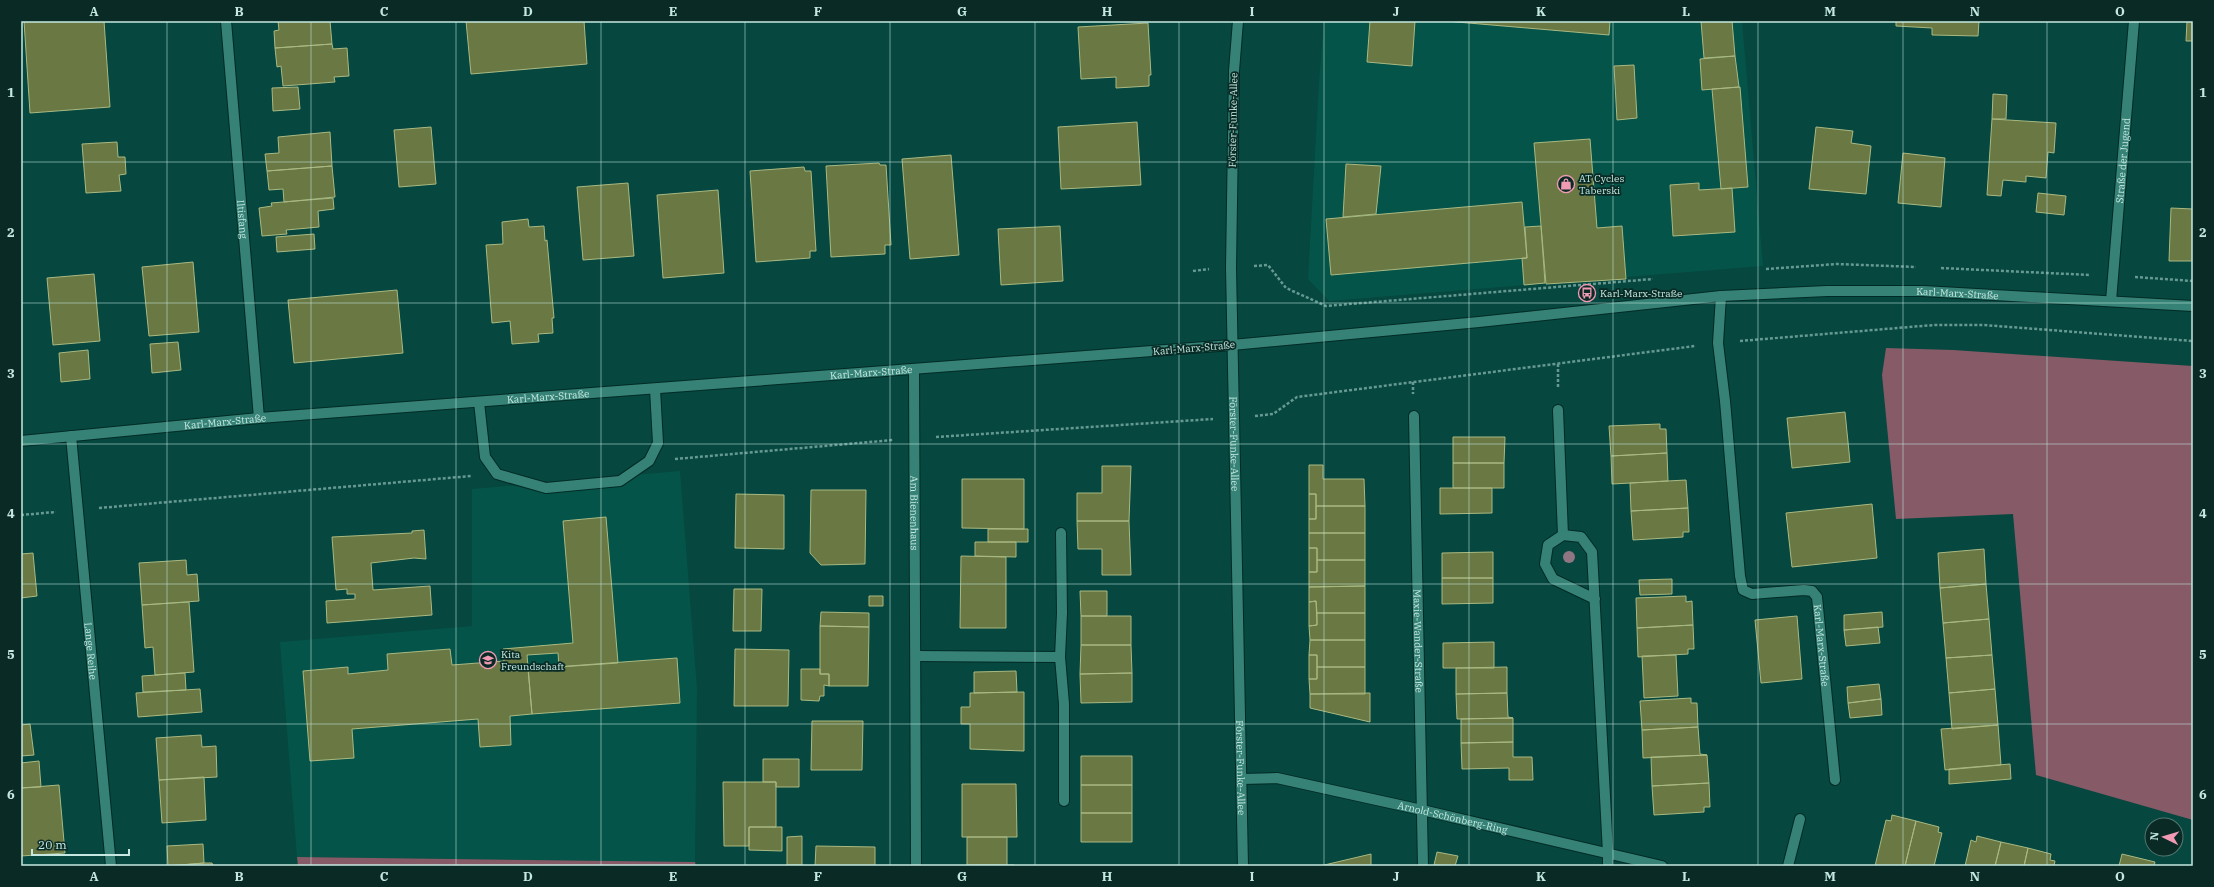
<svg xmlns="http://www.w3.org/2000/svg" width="2214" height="887" font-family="'IBM Plex Serif',serif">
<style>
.built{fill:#05544a}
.green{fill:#865a66}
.building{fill:#6a7843;stroke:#a9b982}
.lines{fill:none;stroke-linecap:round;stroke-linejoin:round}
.lane-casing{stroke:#002b25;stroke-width:12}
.street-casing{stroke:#002b25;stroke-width:12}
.secondary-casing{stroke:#002b25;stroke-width:12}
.path{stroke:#669991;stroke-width:2.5;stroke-dasharray:3 2;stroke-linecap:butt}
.lane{stroke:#378276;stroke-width:10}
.street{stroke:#378276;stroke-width:10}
.secondary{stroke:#378276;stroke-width:10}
.tree{fill:#8f7682}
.grid{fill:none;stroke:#c5e9e1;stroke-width:1;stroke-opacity:0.55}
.labels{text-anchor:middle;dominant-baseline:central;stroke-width:3.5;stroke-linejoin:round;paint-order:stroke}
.street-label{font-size:10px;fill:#c5e9e1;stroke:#092a25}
.poi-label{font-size:10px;fill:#c5e9e1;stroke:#092a25;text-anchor:start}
.neatline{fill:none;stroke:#c5e9e1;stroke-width:1.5}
.grid-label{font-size:13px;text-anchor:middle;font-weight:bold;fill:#c5e9e1}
</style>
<rect width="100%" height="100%" fill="#06473f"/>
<path class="built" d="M1324,21H1742L1763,266L1329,301L1308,279L1319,83Z
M680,471L697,689L695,862L297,857L280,642L472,626V489Z"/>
<path class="green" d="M1886,348L1953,350L2193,366V820L2036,775L2013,514L1896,519L1882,375Z
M297,857L695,862L696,866H298Z"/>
<path class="building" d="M24,21H104L110,107L30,113Z
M278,21H330L332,44L275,48L274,31L279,30Z
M466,21H584L587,64L471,74Z
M1370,21H1415L1412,66L1367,62Z
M1445,21H1610L1609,35Z
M1701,21H1732L1735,56L1704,58Z
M1896,21H1979L1978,36L1932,35V28L1896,26Z
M2187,21H2193V41H2186Z
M1148,23L1151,75H1149V86L1116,88V77L1081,79L1078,27Z
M332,44L333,49L347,48L349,76L334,77L335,82L283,86L281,66L277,67L275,48Z
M1735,56L1739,87L1702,90L1700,59Z
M1634,65L1637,118L1617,120L1614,66Z
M298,87L300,109L273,111L272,88Z
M1740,87L1748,187L1721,189L1712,89Z
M1993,94L2007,95L2006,119H1992Z
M1992,119L2056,123L2054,153L2048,152L2046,178L2026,176V182L2003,180L2001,196L1987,195Z
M1137,122L1141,185L1061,189L1058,127Z
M431,127L436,184L399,187L394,130Z
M1816,127L1853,131L1851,143L1871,146L1866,194L1809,189Z
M330,132L332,166L267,171L265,154L279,153L278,137Z
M1590,139L1597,228L1622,226L1626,279L1546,284L1534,143Z
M117,142L118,157H125L126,174L119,175L121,191L86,193L82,144Z
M1903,153L1945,158L1941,207L1898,203Z
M951,155L959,255L910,259L902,159Z
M879,163L880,165H886L891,245H885V254L831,257L826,166Z
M1346,164L1381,166L1376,214L1343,217Z
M332,166L335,197L284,202L283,189L269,190L267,171Z
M804,167L805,171H811L816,251H810V258L756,262L750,171Z
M628,183L634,256L583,260L577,187Z
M1699,183V190L1732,188L1735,232L1673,236L1670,185Z
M718,190L724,273L663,278L657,195Z
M2038,193L2066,196L2064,215L2036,212Z
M333,198L334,209L318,211L319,227L286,230L287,234L262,236L259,208L272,206L271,203Z
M1522,202L1527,258L1331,275L1326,219Z
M2171,208L2193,209V261H2169Z
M528,219L529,227L544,226L545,241L547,240L554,318H552L553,333L538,334L539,342L512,344L510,321L492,323L486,245L503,244L502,222Z
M1060,226L1063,281L1001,285L998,229Z
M1541,226L1545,283L1524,285L1522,258H1527L1525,227Z
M314,234L315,249L277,252L276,237Z
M193,262L199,332L149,336L142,267Z
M94,274L100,341L53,345L47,278Z
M397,290L403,353L294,363L288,300Z
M178,342L181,370L152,373L150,344Z
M88,350L90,379L61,382L59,353Z
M1845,412L1850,462L1792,468L1787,418Z
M1660,424V429H1666L1667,453L1611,456L1609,426Z
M1453,437H1505L1504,463H1453Z
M1667,453L1668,481L1612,484L1611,456Z
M1453,463H1504V488H1453Z
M1309,465H1323V479H1364L1365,506H1316V494H1309Z
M1102,466H1131L1129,521H1077V493H1102Z
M962,479H1024V529L962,528Z
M1686,480L1688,508L1631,511L1630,483Z
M1440,488H1492V513L1440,514Z
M811,490H866L865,564L821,565L810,553Z
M736,494L784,495V549L735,548Z
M1309,494H1316V519H1309Z
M1872,504L1877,558L1792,567L1786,513Z
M1316,506H1365V533H1309V519H1316Z
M1688,508L1689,532H1683V537L1633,540L1631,511Z
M606,517L618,663L559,667L558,653L527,655L532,714L510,716L511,745L480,747L478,719L352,729L354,758L310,761L303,671L348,667V674L388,670L387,654L450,649L452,665L504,661L503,649L573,643L563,521Z
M1077,521H1129L1131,575H1102V549H1078Z
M988,529H1028V542H988Z
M424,530L426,559L414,558L371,563L373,590L430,586L432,615L327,623L326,601L355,599V594H347V589L336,590L332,537L412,533V531Z
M1309,533H1365V560H1317V548H1309Z
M975,542H1016V557L975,556Z
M1309,548H1317V572H1309Z
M1984,549L1986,584L1940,588L1938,553Z
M1493,552V578H1442V553Z
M33,553L37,596L21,598V554Z
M961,556L1006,557V628H960Z
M186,560L187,575L197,574L199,601L142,605L139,563Z
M1317,560H1365V586L1309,587V572H1317Z
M1442,578H1493V603L1442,604Z
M1672,579V594L1640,595L1639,580Z
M1986,584L1989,619L1943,623L1940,588Z
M1365,586V613H1317L1316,601L1309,602V587Z
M734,589H762L761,631H733Z
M1080,591H1107V616H1081Z
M869,596H883V606H869Z
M1686,596V602L1692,601L1693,625L1637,628L1636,598Z
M1316,601L1317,625L1309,626V602Z
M189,602L194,672L155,675L153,647L145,648L142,605Z
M821,612L869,613V627L820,626Z
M1882,612L1883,627L1844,630V615Z
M1317,613H1365V640H1310L1309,626L1317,625Z
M1081,616H1131V645H1081Z
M1797,616L1802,679L1761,683L1755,620Z
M1989,619L1992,655L1946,658L1943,623Z
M1693,625L1694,649H1688V654L1638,657L1637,628Z
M820,626L869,627L868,686H829V674H820Z
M1878,627L1880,643L1846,646L1844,630Z
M1310,640H1365V667H1317V655H1309Z
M1494,642V668H1443V643Z
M1081,645H1131L1132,673L1080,674Z
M735,649L789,650L788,706H734Z
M1309,655H1317V679H1309Z
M1676,655L1678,696L1644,698L1642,656Z
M1992,655L1995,689L1949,693L1946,658Z
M677,658L680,703L532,714L528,669Z
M1317,667H1365V694H1310L1309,679H1317Z
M1507,667V693L1456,694V668Z
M801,669H820V674H829V686L824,685V696H820L819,701L801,700Z
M1016,671L1017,692L974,693V672Z
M185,673L186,690L143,692L142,676Z
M1132,673V702L1081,703L1080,674Z
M1879,684L1881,699L1848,703L1847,687Z
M200,689L202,712L138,717L136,693Z
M1995,689L1998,725L1952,729L1949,693Z
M1024,692V751L970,749V724H961V707H970V693Z
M1370,693V722L1310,708V694Z
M1507,693L1508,717L1513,718L1457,719L1456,694Z
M1691,698V703H1697L1698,727L1642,730L1640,701Z
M1881,699L1882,715L1850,718L1848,703Z
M1513,718V742L1461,743V719Z
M812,721H863L862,770H811Z
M30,724L34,755L21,756V725Z
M1998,725L2001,765L1945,770L1941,729Z
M1698,727L1700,754L1707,755L1643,758L1642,730Z
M201,735L202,747L216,746L217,777L159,780L156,738Z
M1513,742V757H1532L1533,780H1509V768L1462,769L1461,743Z
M1707,755L1709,783L1652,786L1651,757Z
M1081,756H1132V785H1081Z
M763,759H799V787H776V782H763Z
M39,761L41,787L21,788V763Z
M2010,764L2011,779L1949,784V769Z
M204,777L206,820L162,823L159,780Z
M723,782H776V827H749V846H724Z
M1709,783L1710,807H1704V812L1654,815L1652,786Z
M962,784H1016L1017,837H962Z
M59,785L65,853L21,856V788Z
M1081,785H1132V813H1081Z
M1081,813H1132V842H1081Z
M1892,815L1916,821L1905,866H1875L1886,820L1891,821Z
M1916,821L1939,827L1938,832L1942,833L1934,866H1905Z
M749,827H782V851L749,850Z
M802,836V865H787V837Z
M1977,836L2001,842L1995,866H1965L1971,840L1976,842Z
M967,837H1007V865H967Z
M2001,842L2028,848L2024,866H1995Z
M203,844L204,863L168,866L167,846Z
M816,846L875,847V866H815Z
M2028,848L2051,854L2050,860L2055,861L2054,866H2024Z
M1437,852L1458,856L1455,866L1434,865Z
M1371,854V866H1320Z
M2122,854L2155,862L2154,866H2119Z
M204,863H212L213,866H170Z
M969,865H1014V866H969Z"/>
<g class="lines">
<g class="lane-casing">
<g id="lane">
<path id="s1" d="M1721,296L1718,343L1725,401L1740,576L1743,590L1752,594L1804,590L1812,591L1817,597L1835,780"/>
<path d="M479,402L485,457L497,474L546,488L620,481L649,461L658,443L655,389"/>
<path d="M1061,533L1062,613L1060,657L1064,704V801"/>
<path d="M916,656L1060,657"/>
<path d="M1788,866L1800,819"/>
</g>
</g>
<g class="street-casing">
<g id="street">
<path id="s2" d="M226,21L259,418"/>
<path id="s3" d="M2111,301L2134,21"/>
<path id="s4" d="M914,370L916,866"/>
<path d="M1558,410L1563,535"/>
<path id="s5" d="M1414,416L1423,866"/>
<path id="s6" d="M71,436L111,866"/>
<path id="s7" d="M21,441L259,418L1232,345"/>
<path d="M1595,599L1553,579L1545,564L1548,545L1563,535L1581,537L1592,552L1608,853V866"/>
<path id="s8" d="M1242,779L1277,778L1286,780L1422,810L1662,866"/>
</g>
</g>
<g class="secondary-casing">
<g id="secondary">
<path id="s9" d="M1238,21L1234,71L1231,268L1243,866"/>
<path id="s10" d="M1232,345L1479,322L1721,296L1827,291H1923L2193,306"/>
</g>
</g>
<path class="path" d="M1254,266L1268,265L1286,288L1326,306L1653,279
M1941,268L2090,275
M1766,269L1837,264L1916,267
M1193,271L1209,269
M2135,277L2193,281
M1740,341L1934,325H1984L2193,341
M1558,364V389
M1413,382V394
M1255,416L1273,414L1297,397L1695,346
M936,437L1213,419
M675,459L893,440
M99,508L471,476
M21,515L56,512"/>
<use href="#lane" class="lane"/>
<use href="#street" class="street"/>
<use href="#secondary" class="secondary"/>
</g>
<circle class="tree" cx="1569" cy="557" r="6"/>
<path class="grid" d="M167,21V866M311,21V866M456,21V866M601,21V866M745,21V866M890,21V866M1035,21V866M1179,21V866M1324,21V866M1469,21V866M1613,21V866M1758,21V866M1903,21V866M2047,21V866M21,162H2193M21,303H2193M21,444H2193M21,584H2193M21,724H2193"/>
<defs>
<g id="shop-ring" transform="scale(0.9)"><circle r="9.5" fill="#092a25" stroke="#f19ab3" stroke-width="1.5"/><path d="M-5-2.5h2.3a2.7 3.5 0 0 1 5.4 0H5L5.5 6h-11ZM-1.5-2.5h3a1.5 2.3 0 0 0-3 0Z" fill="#f19ab3"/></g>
<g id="bus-ring" transform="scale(0.9)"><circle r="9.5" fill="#092a25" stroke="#f19ab3" stroke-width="1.5"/><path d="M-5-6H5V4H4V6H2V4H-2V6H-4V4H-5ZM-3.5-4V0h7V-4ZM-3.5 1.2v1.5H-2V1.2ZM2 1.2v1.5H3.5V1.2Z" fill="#f19ab3"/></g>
<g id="school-ring" transform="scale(0.9)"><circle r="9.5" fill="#092a25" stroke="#f19ab3" stroke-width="1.5"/><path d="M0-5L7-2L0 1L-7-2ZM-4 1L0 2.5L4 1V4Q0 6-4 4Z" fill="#f19ab3"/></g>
</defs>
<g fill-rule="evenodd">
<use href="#shop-ring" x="1566" y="184"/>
<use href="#bus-ring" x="1587" y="293"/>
<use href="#school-ring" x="488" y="660"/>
</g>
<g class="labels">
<g class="street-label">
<text transform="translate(1233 120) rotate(-89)">Förster-Funke-Allee</text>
<text stroke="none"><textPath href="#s3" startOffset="141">Straße der Jugend</textPath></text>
<text stroke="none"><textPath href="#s2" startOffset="199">Iltisfang</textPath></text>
<text stroke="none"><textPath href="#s10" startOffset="728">Karl-Marx-Straße</textPath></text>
<text transform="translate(1194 348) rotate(-5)">Karl-Marx-Straße</text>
<text stroke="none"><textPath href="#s7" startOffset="853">Karl-Marx-Straße</textPath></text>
<text stroke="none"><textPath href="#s7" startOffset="529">Karl-Marx-Straße</textPath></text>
<text stroke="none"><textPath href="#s7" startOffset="205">Karl-Marx-Straße</textPath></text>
<text stroke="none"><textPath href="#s9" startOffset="423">Förster-Funke-Allee</textPath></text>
<text stroke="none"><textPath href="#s4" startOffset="143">Am Bienenhaus</textPath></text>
<text stroke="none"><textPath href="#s5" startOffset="225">Maxie-Wander-Straße</textPath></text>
<text stroke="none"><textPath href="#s1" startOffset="422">Karl-Marx-Straße</textPath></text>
<text stroke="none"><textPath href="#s6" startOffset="216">Lange Reihe</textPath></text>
<text stroke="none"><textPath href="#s9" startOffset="747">Förster-Funke-Allee</textPath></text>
<text stroke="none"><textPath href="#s8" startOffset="215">Arnold-Schönberg-Ring</textPath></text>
</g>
<g class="poi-label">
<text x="1579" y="178">AT Cycles<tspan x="1579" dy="12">Taberski</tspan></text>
<text x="1600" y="293">Karl-Marx-Straße</text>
<text x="501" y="654">Kita<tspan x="501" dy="12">Freundschaft</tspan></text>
</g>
</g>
<rect width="2214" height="887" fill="none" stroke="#092a25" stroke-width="44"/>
<g transform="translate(2164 837) rotate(275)"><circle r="19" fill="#092a25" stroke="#547670"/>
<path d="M0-3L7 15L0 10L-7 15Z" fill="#f19ab3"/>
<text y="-6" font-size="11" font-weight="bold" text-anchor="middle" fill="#c5e9e1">N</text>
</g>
<path d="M32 849v6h97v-6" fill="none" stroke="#c5e9e1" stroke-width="2"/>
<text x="38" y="849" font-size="12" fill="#c5e9e1" stroke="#092a25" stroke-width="3" paint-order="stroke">20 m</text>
<rect x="22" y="22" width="2170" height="843" class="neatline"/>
<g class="grid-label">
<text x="94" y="16">A</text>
<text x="239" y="16">B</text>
<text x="384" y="16">C</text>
<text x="528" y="16">D</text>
<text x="673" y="16">E</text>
<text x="818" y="16">F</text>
<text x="962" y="16">G</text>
<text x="1107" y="16">H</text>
<text x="1252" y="16">I</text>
<text x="1396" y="16">J</text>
<text x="1541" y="16">K</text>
<text x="1686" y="16">L</text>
<text x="1830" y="16">M</text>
<text x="1975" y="16">N</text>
<text x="2120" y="16">O</text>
<text x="11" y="97">1</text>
<text x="2203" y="97">1</text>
<text x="11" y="237">2</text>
<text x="2203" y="237">2</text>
<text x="11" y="378">3</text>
<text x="2203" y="378">3</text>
<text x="11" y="518">4</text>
<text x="2203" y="518">4</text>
<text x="11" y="659">5</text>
<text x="2203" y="659">5</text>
<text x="11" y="799">6</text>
<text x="2203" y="799">6</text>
<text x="94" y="881">A</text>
<text x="239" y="881">B</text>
<text x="384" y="881">C</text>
<text x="528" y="881">D</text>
<text x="673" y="881">E</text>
<text x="818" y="881">F</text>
<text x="962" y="881">G</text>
<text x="1107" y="881">H</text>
<text x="1252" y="881">I</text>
<text x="1396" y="881">J</text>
<text x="1541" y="881">K</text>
<text x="1686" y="881">L</text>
<text x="1830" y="881">M</text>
<text x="1975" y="881">N</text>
<text x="2120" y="881">O</text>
</g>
</svg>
